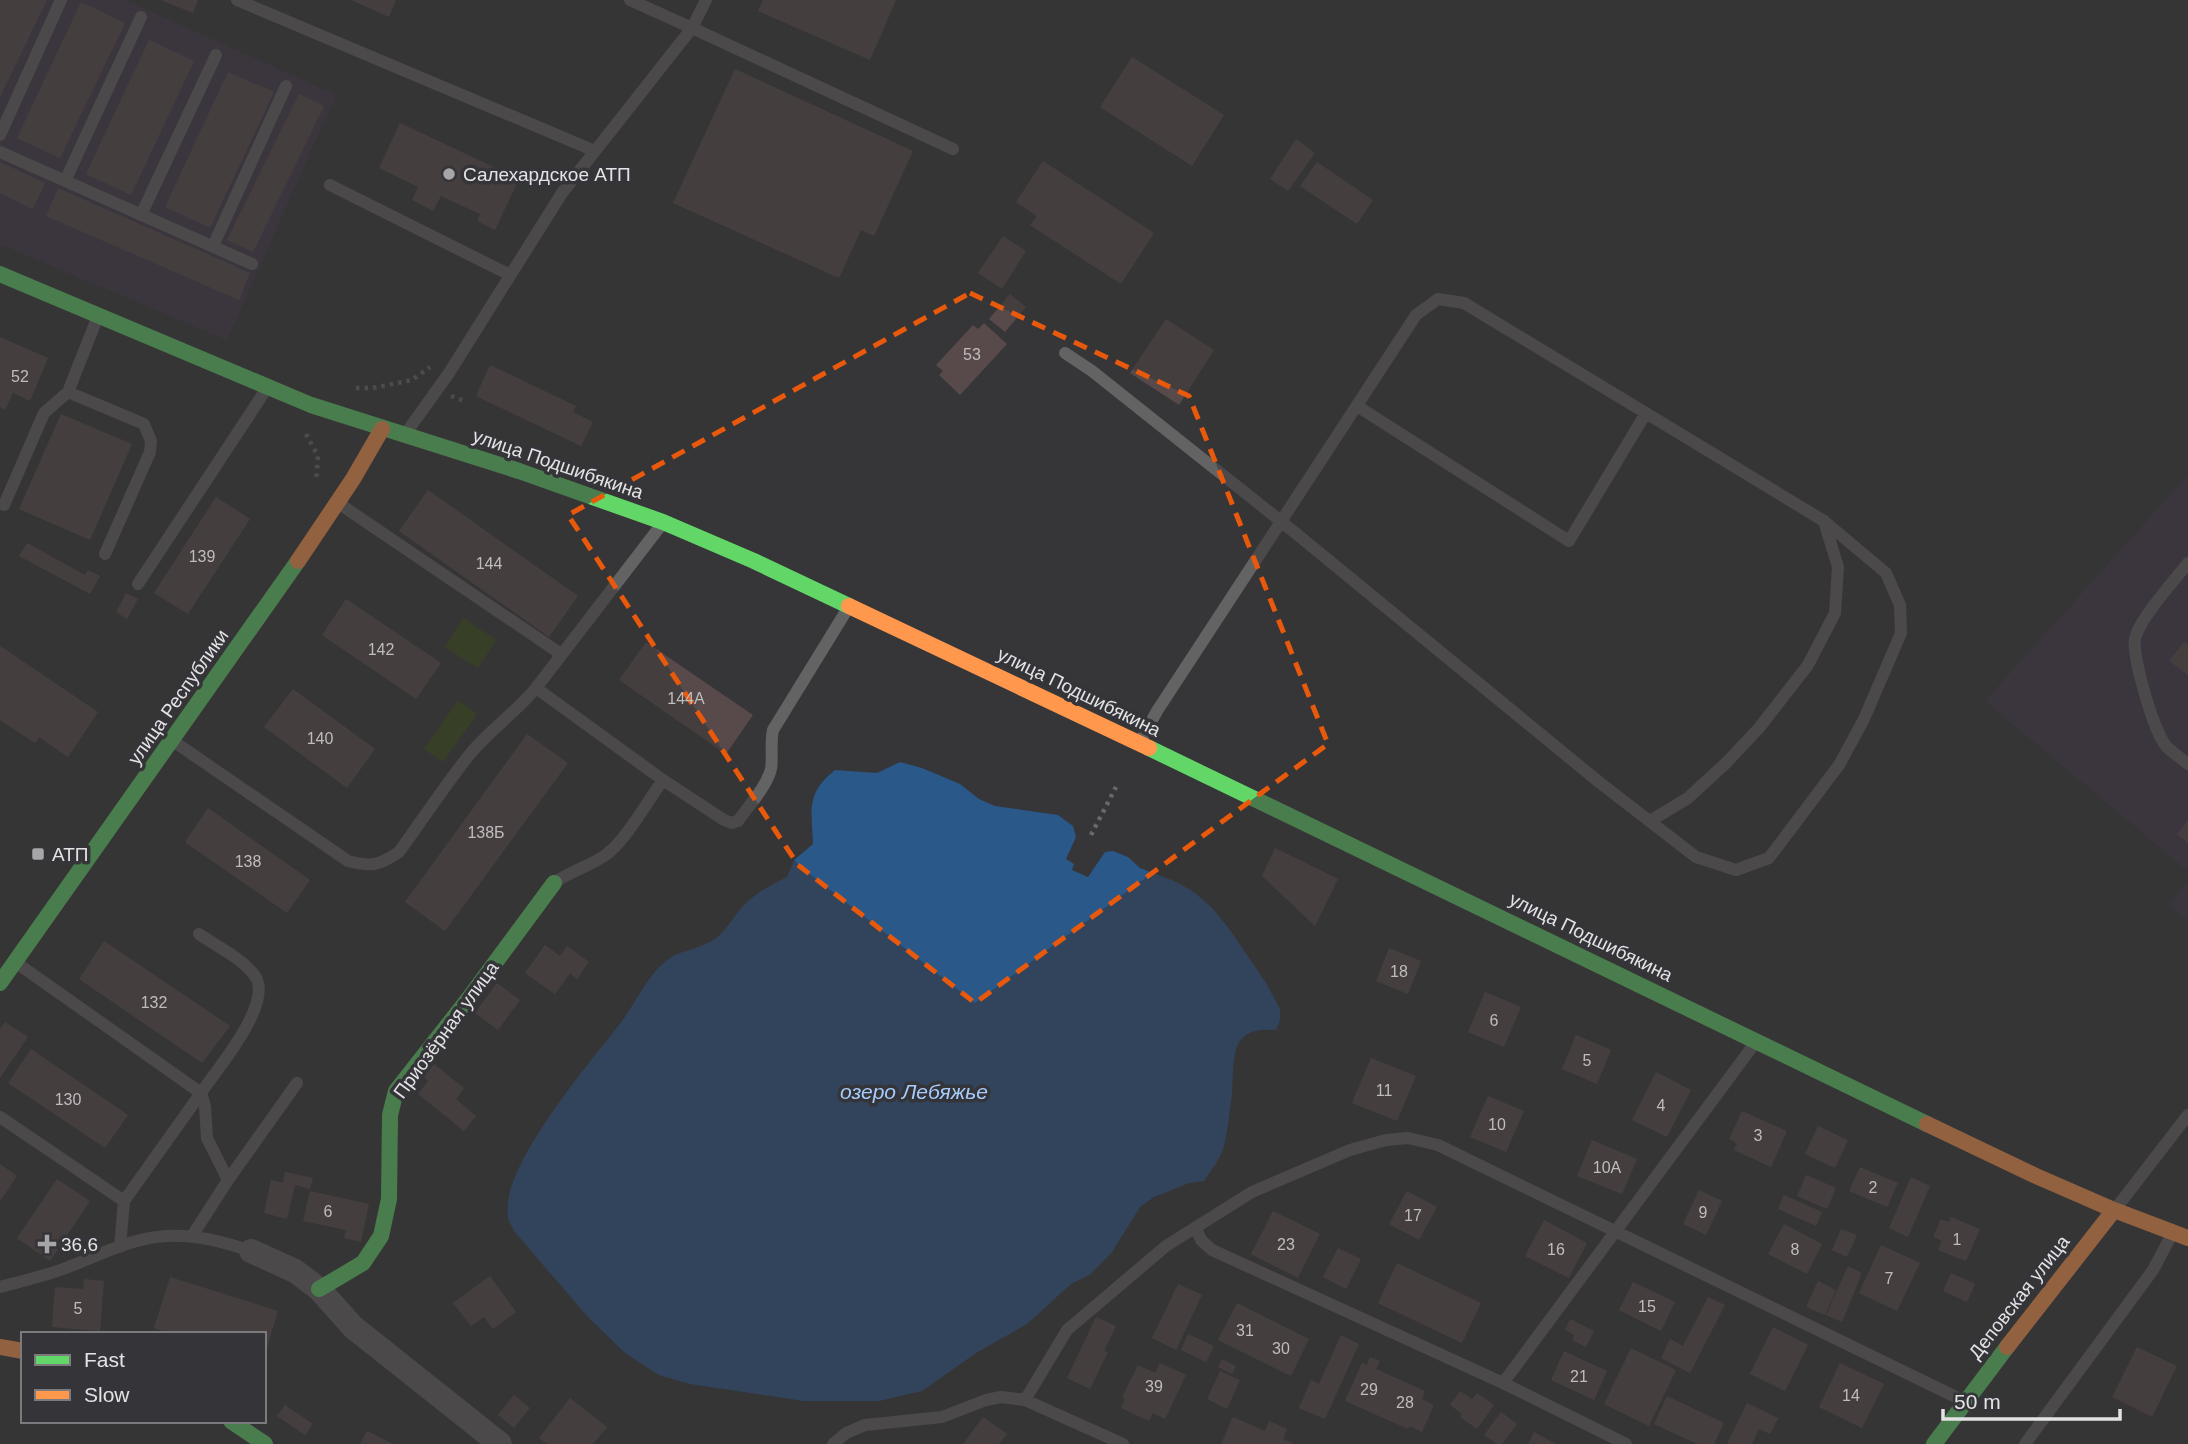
<svg xmlns="http://www.w3.org/2000/svg" width="2188" height="1444" font-family="Helvetica,sans-serif">
<style>
.industrial{fill:#403847}
.green{fill:#384f14}
.water{fill:#2a5889}
.building{fill:#584a4b}
.lines{fill:none;stroke-linecap:round;stroke-linejoin:round}
.path{stroke:#686868;stroke-width:4.5;stroke-dasharray:3.5 5;stroke-linecap:butt}
.lane{stroke:#646363;stroke-width:12}
.street{stroke:#646363;stroke-width:24}
.fast{stroke:#63d668;stroke-width:16}
.slow{stroke:#ff974d;stroke-width:16}
.marked{fill:none;stroke:#e8590c;stroke-width:5;stroke-dasharray:14 9;stroke-linejoin:round}
.poi-dot{fill:#a6a5a8;stroke:#353438;stroke-width:2.5}
.labels{text-anchor:middle;dominant-baseline:central;stroke-width:7;stroke-linejoin:round;paint-order:stroke}
.number-label{font-size:16px;fill:#c0bcbe}
.poi-label{font-size:19px;fill:#e3e2e5;stroke:#353438;text-anchor:start}
.street-label{font-size:19px;fill:#e3e2e5;stroke:#353438}
.water-label{font-size:21px;font-style:italic;fill:#a5cdfd;stroke:#353438}
</style>
<rect width="100%" height="100%" fill="#363537"/>
<path class="industrial" d="M0,0H125L336,95L227,340L0,244Z
M2188,475V871L1985,701Z
M2188,880V920L2169,905Z"/>
<path class="green" d="M463,618L496,640L478,668L445,647Z
M458,701L477,714L443,762L424,749Z"/>
<path class="water" d="M900,762L922,768L960,784L979,799L995,806L1058,815L1073,826L1076,837L1066,859L1074,864L1072,870L1088,877L1105,852L1113,851L1128,857L1140,868L1174,881L1194,892L1213,909L1230,930L1266,983L1280,1009V1020L1276,1030C1228,1026 1235,1057 1232,1093C1230,1109 1228,1126 1225,1142C1222,1157 1212,1169 1204,1181L1189,1183L1154,1197L1140,1207L1112,1252L1091,1274L1071,1284L1027,1324L976,1353L922,1391L879,1401H804L690,1384L659,1375L625,1353L588,1317L514,1231C512,1226 508,1221 508,1216C500,1167 589,1064 619,1025C635,1005 646,977 666,961C679,950 701,949 715,939C728,929 735,914 746,903C758,892 772,884 787,877L794,860L813,844C812,811 805,794 835,770L877,773Z"/>
<path class="building" d="M0,0H47L0,97Z
M161,0H198L193,13Z
M351,0H396L389,17Z
M763,0H896L870,60L758,11Z
M81,2L125,23L60,158L17,138Z
M149,40L194,61L131,195L86,174Z
M1132,57L1224,115L1192,166L1100,107Z
M735,69L913,151L874,236L861,230L839,278L673,203Z
M228,72L274,92L210,228L165,207Z
M299,94L324,106L253,252L227,240Z
M400,123L519,179L495,230L477,221L480,214L441,196L433,211L412,200L418,187L379,168Z
M1296,139L1315,153L1288,191L1270,179Z
M1043,161L1154,233L1121,284L1030,225L1037,216L1016,202Z
M0,162L45,183L33,209L0,193Z
M1317,162L1373,200L1357,224L1300,186Z
M58,188L250,273L239,300L46,216Z
M1003,236L1026,251L1002,289L978,273Z
M1010,294L1026,307L1005,332L989,319Z
M1166,319L1214,350L1179,405L1130,373Z
M984,323L1007,344L960,395L939,375L943,371L936,365L973,325L978,329Z
M0,337L48,358L30,401L13,393L5,410L0,407Z
M490,365L576,406L573,412L593,422L581,446L476,396Z
M61,414L132,444L90,540L19,509Z
M428,490L578,596L549,637L399,531Z
M216,497L250,519L188,614L154,593Z
M27,543L85,575L88,570L100,576L90,594L19,556Z
M126,593L138,599L127,619L116,612Z
M346,599L441,663L416,699L322,635Z
M646,642L753,715L726,754L619,680Z
M2184,642L2188,645V675L2169,661Z
M0,646L98,712L68,757L39,737L35,743L0,720Z
M293,689L375,749L347,788L264,727Z
M527,734L568,763L445,931L405,902Z
M208,808L310,880L287,913L185,842Z
M2188,820V843L2177,834Z
M1275,848L1338,879L1315,926L1262,876Z
M104,941L230,1026L202,1063L79,979Z
M545,945L560,956L567,946L589,962L577,979L570,973L555,994L525,973Z
M1389,948L1421,961L1408,994L1376,981Z
M497,983L520,1000L498,1030L475,1013Z
M1485,992L1521,1007L1504,1047L1468,1032Z
M5,1022L28,1037L0,1078V1029Z
M1576,1035L1611,1050L1597,1084L1562,1069Z
M31,1049L128,1115L105,1148L8,1083Z
M1371,1058L1416,1076L1397,1121L1352,1103Z
M434,1064L464,1088L456,1099L476,1116L464,1131L418,1094L428,1081L424,1077Z
M1656,1072L1691,1090L1667,1137L1632,1120Z
M1488,1096L1524,1111L1506,1152L1470,1137Z
M1742,1111L1787,1131L1771,1167L1734,1150L1737,1143L1729,1139Z
M1818,1126L1848,1140L1835,1168L1805,1154Z
M1592,1140L1637,1159L1622,1194L1577,1176Z
M0,1164L17,1176L0,1201Z
M1860,1167L1898,1183L1887,1207L1849,1191Z
M285,1172L313,1178L310,1189L295,1185L287,1219L264,1213L271,1180L283,1183Z
M1806,1175L1836,1188L1827,1209L1797,1196Z
M1911,1177L1930,1186L1908,1237L1889,1228Z
M57,1179L90,1201L50,1261L17,1238Z
M1699,1190L1722,1201L1706,1235L1683,1224Z
M310,1191L369,1204L361,1242L344,1238L346,1230L303,1221Z
M1407,1191L1437,1207L1419,1240L1389,1224Z
M1784,1195L1822,1212L1816,1226L1778,1209Z
M1273,1211L1320,1234L1298,1278L1251,1254Z
M1951,1217L1980,1229L1966,1261L1938,1250L1942,1241L1933,1237L1941,1219L1949,1222Z
M1544,1220L1587,1243L1569,1278L1525,1256Z
M1784,1224L1822,1244L1807,1274L1768,1254Z
M1841,1229L1857,1235L1847,1257L1832,1250Z
M1881,1245L1920,1263L1897,1311L1859,1293Z
M1338,1248L1361,1259L1346,1289L1323,1277Z
M1397,1263L1481,1303L1462,1343L1378,1303Z
M1848,1266L1862,1273L1842,1322L1826,1315Z
M1951,1273L1975,1284L1967,1302L1943,1291Z
M490,1276L516,1312L493,1329L484,1317L471,1326L453,1303Z
M170,1277L278,1311L265,1354L264,1334H172L154,1328Z
M84,1279L104,1281L100,1331L52,1327L55,1287L83,1289Z
M1818,1281L1836,1290L1825,1315L1806,1307Z
M1633,1282L1675,1302L1661,1331L1619,1310Z
M1178,1284L1202,1295L1176,1350L1152,1338Z
M1708,1297L1725,1305L1690,1373L1661,1358L1670,1339L1683,1346Z
M1237,1303L1309,1339L1291,1376L1218,1340Z
M1096,1317L1116,1326L1104,1351L1108,1352L1090,1389L1067,1378Z
M1570,1319L1594,1331L1586,1347L1572,1340L1574,1335L1565,1330Z
M1773,1327L1808,1345L1785,1391L1750,1374Z
M1188,1334L1214,1346L1206,1362L1181,1350Z
M1341,1335L1359,1344L1325,1419L1299,1408L1311,1380L1319,1384Z
M2137,1347L2177,1366L2152,1417L2112,1397Z
M1631,1348L1676,1370L1649,1426L1604,1404Z
M1564,1351L1607,1371L1594,1400L1551,1380Z
M1370,1357L1380,1361L1376,1369L1425,1391L1422,1399L1434,1405L1422,1432L1409,1426L1408,1429L1345,1401L1362,1363L1367,1365Z
M1222,1359L1236,1366L1232,1374L1218,1367Z
M1160,1363L1186,1375L1165,1419L1153,1413L1149,1421L1121,1408L1125,1399L1122,1397L1138,1365L1155,1373Z
M1840,1363L1884,1384L1862,1428L1819,1407Z
M1220,1371L1240,1380L1227,1409L1207,1399Z
M1460,1391L1472,1399L1477,1393L1494,1405L1477,1429L1460,1417L1462,1414L1450,1405Z
M514,1395L530,1408L514,1428L498,1415Z
M1667,1396L1724,1423L1714,1444H1697L1654,1424Z
M570,1398L607,1427L593,1444H547L539,1438Z
M1747,1403L1778,1418L1770,1434L1759,1429L1752,1444H1727Z
M285,1405L313,1424L305,1435L277,1416Z
M1501,1412L1517,1424L1502,1444H1497L1484,1435Z
M983,1417L1007,1434L999,1444H963Z
M1233,1417L1265,1431L1269,1421L1287,1429L1283,1439L1294,1444H1221Z
M367,1431L393,1444H360Z
M1534,1432L1556,1444H1528Z"/>
<g class="lines">
<path class="path" d="M356,388H373L412,380L430,367
M451,396L467,402
M306,434L318,456L316,481
M1091,835L1116,787"/>
<path class="lane" d="M237,0L595,151
M630,0L692,28L706,0
M0,135L61,0
M0,152L252,264
M65,181L141,17
M330,185L510,275
M141,215L216,55
M213,246L286,86
M1065,353L1092,371L1282,522L1599,782L1696,857L1736,870L1769,858L1839,765L1864,719L1901,633L1900,605L1886,573L1824,521L1464,303L1438,299L1416,315L1157,711L1140,742
M68,392L144,424L151,441L150,452L105,554
M1357,406L1569,541L1646,413
M406,433L449,373L562,193L692,28L953,149
M338,503L561,654
M4,505L44,413L68,392L98,316
M2188,563C2174,581 2139,619 2135,639C2132,656 2154,734 2167,747C2173,753 2181,758 2188,764
M138,584L267,388
M536,688L663,780L724,820L732,823L738,821C749,805 766,788 771,769C773,759 770,744 773,730L848,608
M173,741L348,861C372,867 378,866 399,852C423,819 445,785 470,754C490,730 516,712 536,688L662,524
M1650,821L1688,798L1726,763L1759,728L1808,665L1835,613L1838,567L1824,521
M554,883C570,871 591,866 607,854C628,837 647,802 663,780
M199,934C216,946 242,958 255,976C274,1003 217,1069 201,1093L205,1106L207,1138L228,1180
M18,964L201,1093L124,1201L120,1247
M0,1117L124,1201
M2117,1207L2188,1115
M1196,1228L1201,1240L1212,1250L1503,1383L1626,1444
M192,1236L228,1180L297,1083
M0,1287C21,1281 42,1277 63,1269C96,1257 130,1238 166,1236C195,1234 224,1242 251,1251
M1503,1383L1755,1043
M1025,1400L1067,1330L1166,1246L1252,1192L1350,1150L1386,1140L1408,1138L1438,1145L1962,1400
M833,1444L846,1433L865,1425L942,1417L986,1400L1001,1397L1025,1400L1123,1444
M2025,1444L2153,1270L2171,1236"/>
<path class="street" d="M251,1251L295,1271L319,1289L353,1327L500,1444"/>
<path class="fast" d="M0,274L311,405L519,471L663,522L754,561L849,606
M1149,748L1927,1124
M0,983L298,561
M319,1289L363,1263L381,1236L389,1199L390,1115L396,1091L469,998L554,883
M231,1421L265,1444
M1934,1444L2007,1347"/>
<path class="slow" d="M298,561L353,479L382,429
M849,606L1149,748
M1927,1124L2036,1176L2114,1210L2007,1347
M2114,1210L2188,1238
M0,1347L23,1351"/>
</g>
<path d="M0 0H2188V1444H0ZM970,293L1189,396L1328,744L975,1003L798,865L568,515Z" fill="#363537" fill-opacity=".55" fill-rule="evenodd"/>
<path class="marked" d="M970,293L1189,396L1328,744L975,1003L798,865L568,515Z"/>
<g class="poi-dot">
<circle cx="449" cy="174" r="7"/>
<rect x="31" y="847" width="14" height="14" rx="3.5"/>
<path d="M43.5 1233.5h7v7h7v7h-7v7h-7v-7h-7v-7h7z"/>
</g>
<g class="labels">
<g class="number-label">
<text x="972" y="354">53</text>
<text x="20" y="376">52</text>
<text x="202" y="556">139</text>
<text x="489" y="563">144</text>
<text x="381" y="649">142</text>
<text x="686" y="698">144А</text>
<text x="320" y="738">140</text>
<text x="486" y="832">138Б</text>
<text x="248" y="861">138</text>
<text x="1399" y="971">18</text>
<text x="154" y="1002">132</text>
<text x="1494" y="1020">6</text>
<text x="1587" y="1060">5</text>
<text x="1384" y="1090">11</text>
<text x="68" y="1099">130</text>
<text x="1661" y="1105">4</text>
<text x="1497" y="1124">10</text>
<text x="1758" y="1135">3</text>
<text x="1607" y="1167">10А</text>
<text x="1873" y="1187">2</text>
<text x="328" y="1211">6</text>
<text x="1703" y="1212">9</text>
<text x="1413" y="1215">17</text>
<text x="1957" y="1239">1</text>
<text x="1286" y="1244">23</text>
<text x="1556" y="1249">16</text>
<text x="1795" y="1249">8</text>
<text x="1889" y="1278">7</text>
<text x="1647" y="1306">15</text>
<text x="78" y="1308">5</text>
<text x="1245" y="1330">31</text>
<text x="1281" y="1348">30</text>
<text x="1579" y="1376">21</text>
<text x="1154" y="1386">39</text>
<text x="1369" y="1389">29</text>
<text x="1851" y="1395">14</text>
<text x="1405" y="1402">28</text>
</g>
<g class="poi-label">
<text x="463" y="174">Салехардское АТП</text>
<text x="52" y="854">АТП</text>
<text x="61" y="1244">36,6</text>
</g>
<g class="street-label">
<text transform="translate(558 464) rotate(19)">улица Подшибякина</text>
<text transform="translate(1079 692) rotate(26)">улица Подшибякина</text>
<text transform="translate(178 697) rotate(-55)">улица Республики</text>
<text transform="translate(1591 937) rotate(26)">улица Подшибякина</text>
<text transform="translate(446 1030) rotate(-54)">Приозёрная улица</text>
<text transform="translate(2019 1297) rotate(-52)">Деповская улица</text>
</g>
<g class="water-label">
<text x="914" y="1091">озеро Лебяжье</text>
</g>
</g>
<rect x="21" y="1332" width="245" height="91" fill="#353438" stroke="#7b7a7d" stroke-width="2"/>
<rect x="35" y="1355" width="35" height="10" fill="#63d668" stroke="#7b7a7d" stroke-width="2"/>
<text x="84" y="1367" font-size="21" fill="#e3e2e5">Fast</text>
<rect x="35" y="1390" width="35" height="10" fill="#ff974d" stroke="#7b7a7d" stroke-width="2"/>
<text x="84" y="1402" font-size="21" fill="#e3e2e5">Slow</text>
<path d="M1943 1409v10h177v-10" fill="none" stroke="#e3e2e5" stroke-width="3.5"/>
<text x="1954" y="1409" font-size="21" fill="#e3e2e5" stroke="#353438" stroke-width="5" paint-order="stroke">50 m</text>
</svg>
